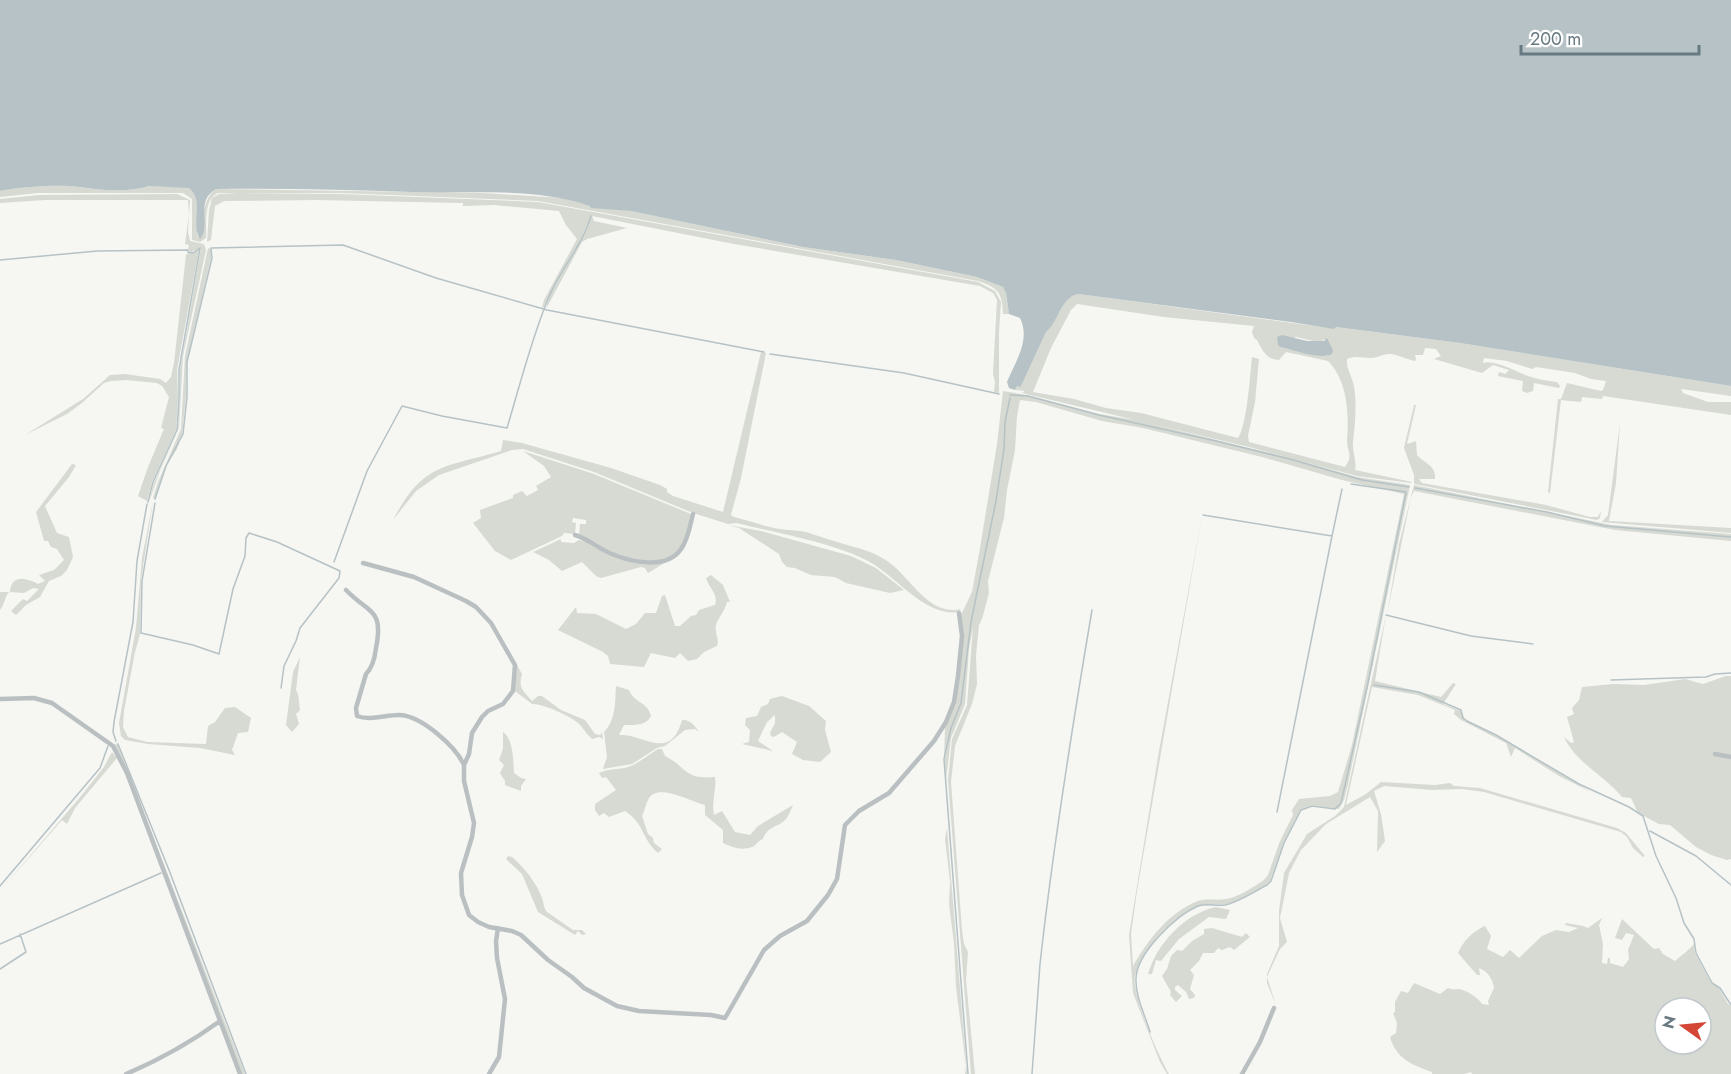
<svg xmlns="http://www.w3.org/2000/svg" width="1731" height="1074" font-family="Jost,sans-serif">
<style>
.green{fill:#d6dad2;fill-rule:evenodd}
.water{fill:#b6c2c5}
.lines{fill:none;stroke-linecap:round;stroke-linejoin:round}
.stream{stroke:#b6c2c5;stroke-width:1.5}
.minor{stroke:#bac0c2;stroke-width:4.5}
</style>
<rect width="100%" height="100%" fill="#f6f6f3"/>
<path class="green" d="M149,186L189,187C203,200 194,222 198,238C203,223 202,198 216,189L484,193L563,198L598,207L631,211L803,247L896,260L977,277L1003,287L1006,293L1009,314H1003C1002,293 999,288 978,281L538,201L340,193H218C203,200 207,224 206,238L200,242L192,240V199L183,193H38L0,197V191C18,187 61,184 79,187C100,190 129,193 149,186Z
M238,193L340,194L538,202L978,282L995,291L1001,302L999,332V393L994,392L995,382L993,374L997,300L993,293L980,286L734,244L592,216L594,221L627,228L587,239L582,242L546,309L549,296L588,227L591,216L575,251L543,308H542L544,300L577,239L566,225L559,211L494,205L463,206V203L317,200L224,201L215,206L211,240L207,242L209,211L212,198L219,194Z
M177,194L190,200L188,232L190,241L204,244L206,250L183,356L179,428L160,471L149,502L154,483L178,430L180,401V370L201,248L191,252L188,249L189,245L185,244L189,214L188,200H45L0,203V199L39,195Z
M208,248L211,249V258L187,362L186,397L182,434L177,449L166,466L155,499L153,498L158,482L181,429L185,356Z
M199,249L177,370L178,401L176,430L152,482L147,501L138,496L148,467L164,429L161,428L169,397L162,386L157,383L126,380L111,381L104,383L82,403L67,414L25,435L83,399L110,375L125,374L160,379L166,383L171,377L174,363L186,255L188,253H194Z
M1078,294L1330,328L1336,327L1460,343L1731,386V396L1681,389L1683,393L1708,402H1731V415L1603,396L1602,399L1582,397L1581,402L1561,400L1550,493L1548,492L1558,399H1561L1567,383L1601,391L1603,390L1606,381L1591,379L1575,373L1536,367L1532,369L1507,361L1484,358L1483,363C1494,359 1517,372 1528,376C1536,379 1548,381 1557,382L1560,386L1559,388L1534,383L1533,391L1527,393L1522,391L1523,381L1498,376L1499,372L1505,374L1509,370L1493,365L1482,373L1434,359L1441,356L1436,349L1425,348L1423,355H1415L1416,359L1415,361C1406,359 1399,355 1391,354C1384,354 1383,355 1377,357C1367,360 1357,354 1347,359C1346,369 1352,376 1354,386C1357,405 1355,424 1353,442C1352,451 1357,461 1355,470L1412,482L1411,483L1357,476L1249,447L1022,393L1025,391L1015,390L1017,386L1023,382L1046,332C1059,322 1060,298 1078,294ZM1077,304L1164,317L1254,326L1252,332L1254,338L1257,340C1263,351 1266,359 1279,360L1286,352L1328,361C1348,381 1349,415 1347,440C1347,453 1354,454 1345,467L1249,442L1248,436L1255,402L1259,359L1252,357C1250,375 1247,426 1238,438L1141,413L1106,408L1074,399L1033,392L1051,348L1071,310ZM1296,337L1318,342L1327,339L1328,356L1300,352L1280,347Z
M761,352L766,353L741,478L731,515L734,517C751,521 770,529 788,530C794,530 800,531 806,532C816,535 826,539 837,542C853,547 870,550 884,559C910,574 927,617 961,609L958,612C925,617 895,575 868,561C831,542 777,533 736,523L728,524L693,513L594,472L523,449L512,450L439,475L416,491L393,520C424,462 444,468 501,451L503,440L522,443L611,468L660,485L667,489V492L673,496L723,512Z
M1003,391L1027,395L1099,414L1136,420L1297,460L1357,477L1410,485L1348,784L1344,800L1339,809L1312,805L1301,809L1284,843L1270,881L1267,884C1255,891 1239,902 1226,904C1216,906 1207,902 1198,906C1173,916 1141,948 1135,976C1131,994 1159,1057 1169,1074H1167L1160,1062L1133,993L1129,935L1159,751L1202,516L1137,891L1131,934L1133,966C1148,940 1169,912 1198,901C1207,898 1217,901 1226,899C1239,897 1253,887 1264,880L1268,875L1280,841L1293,815L1292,810L1299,799L1330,796L1338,792L1352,745L1404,494L1342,480L1262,457L1143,428L1102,421L1036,402L1020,400L1017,416L1015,450L1007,490L1004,518L988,581L989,593L982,619L979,625L976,656L977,684L972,704L955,746L951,782L962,930L964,944L968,952L966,980L975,1074H971L948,780L952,739L967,705L973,627L969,649L965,704L951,738L946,780L968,1074L946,790L945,759L951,729L944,759L945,728L960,676L961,615L972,592L980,548L997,444Z
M1414,405H1416L1407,444L1416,441L1417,455C1425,464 1436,465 1435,479H1419L1422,483L1546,505L1590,517H1598L1601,511L1600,518L1597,520L1414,484V475L1404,448Z
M1620,423L1616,483L1609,521L1731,528V533L1602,522L1608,515Z
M523,451L594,474L691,514C688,524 687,537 682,546C669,569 631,560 612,552C600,547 592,538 579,535L580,524H586V520L573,518L572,522L576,523L575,534L564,533L562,536L511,560L495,551L473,523L481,518L480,510L513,498V495L522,491L527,496L538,490L536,486L551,477L544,466Z
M72,464L76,465L69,477L45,506L57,533L69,537L73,557L67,570L61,576L49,581L40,597L26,605L16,615L11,611L23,599L27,601L39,589L33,588L24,593L9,592C4,598 5,604 0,610V592H10C11,575 25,577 38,584L45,581L39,575L54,570L64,560L57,549L51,547L48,541H44L36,512Z
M1414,485L1612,525L1731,534V541L1615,530L1414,491L1411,497L1387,614L1399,544Z
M153,501L141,580L140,634L135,652L124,711L123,727L128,737L147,742L206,744L208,726L215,722L225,708L235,707L251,718L248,732L238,733L232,750L235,755L200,748L148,744L125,740L121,736L119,723L136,628L142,558Z
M728,525L761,531L851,556L876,568L904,590L890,593L846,583L835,577L811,575L795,568L787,567L782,562L779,554L739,528Z
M561,539V542L574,543L579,540C599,543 616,558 637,562C648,563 661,560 671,559L648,573L645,568L641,567L601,578L596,576L582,562L562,571L549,560L533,552Z
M711,575L723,585L730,602H727C725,611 718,618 716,625C714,633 720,638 717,646L704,652L697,659L688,661L680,653L675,658L651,653L644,667L610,664L608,656L603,652L558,630L576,607L577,613L596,614L626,629L636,624L645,613H656L662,596L665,595L675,626H680L691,616L696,615L699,610L715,605C719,595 709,588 706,578Z
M1386,615L1375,681L1441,697L1453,683L1456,684L1443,704L1461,711L1465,720L1508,742L1591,792L1559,776L1515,748L1511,757L1506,743L1461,720L1454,714L1455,710L1418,695L1372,687L1346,805L1366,794L1381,782L1435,785L1450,783L1454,786L1480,788L1617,828L1626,833L1645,856L1643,857L1633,848L1627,837L1621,832L1484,792L1462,789L1432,790L1384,786L1374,791L1381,814L1385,841L1377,852L1378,811L1370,797L1326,824L1301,850L1289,873L1280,918L1287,942L1280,949L1267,977L1276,1005L1267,983V974L1279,946V911L1284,873L1307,834L1335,816L1344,807Z
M300,657L296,690L298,694L300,710L296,714L299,724L292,732L286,725L293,672Z
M517,665L522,674C518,688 523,691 532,701L538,696H542L561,710L585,720L595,734L600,735L602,732L603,739L599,737L592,739C587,734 584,730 580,725C574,717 541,703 532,704L515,691Z
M1726,676H1731V859L1727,860L1711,855L1696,847L1670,825L1659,824L1638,813L1631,798L1622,797C1604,775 1576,763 1564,737L1571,743L1574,742L1567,717L1574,714L1572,708L1579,700L1582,687L1613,684L1644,685L1685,679L1703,684Z
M616,686L629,690C634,703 648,702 651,716C646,726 634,725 624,725L619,735C643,733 670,763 682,720C690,719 696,727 699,732L695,729L685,730L665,746L657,748L632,764L603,769L607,757L604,732C616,720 615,702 616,686Z
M782,696L809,706L826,721L825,730L831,752L820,762L803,760L792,754L797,742L782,732L774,737L771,736L770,733L775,723V715L767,722L758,741L773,751L742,744L749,742L750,730L745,725L746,718L757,716L761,707L768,704L770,699Z
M503,732C514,740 513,761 514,773L521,778L526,779L521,786V791L505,785V781L500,773L504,765L499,760L503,749Z
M117,743L245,1074H241L115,745Z
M658,749H662L665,756C687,767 684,780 715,777C717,788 711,802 714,815L722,811L735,832L750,835L758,826L793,805C791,810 789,815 786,819C778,828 768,825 763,839C757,841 757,845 752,847C741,851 732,847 723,843V830L705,815V805C691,802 660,783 649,798C646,803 645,810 642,816L648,834L653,838L654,843L662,849L658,853C641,838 645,824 625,811L609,817L604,813L599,816L595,810V804L616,790L606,777L602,778L599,773C609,768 618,770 628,767C638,764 648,755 658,749Z
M112,752L117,758L75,808L67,824L62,820L1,890L81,796L104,767Z
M947,828L967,1074H965L966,1066L956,987L954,943L949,904L950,881L945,839Z
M508,856L512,857C524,867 536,882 542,898C544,903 543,907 547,912L573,930H582L586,934L582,935L578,931L575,935L538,912L522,874L506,859Z
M1216,907L1230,910L1226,919L1209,917L1179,939L1161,961L1156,960L1152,974H1148C1157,944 1184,914 1216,907Z
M1602,918L1599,925L1603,944L1602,963L1607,964L1608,958H1610V963L1623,967L1629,959L1628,950L1634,935L1626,933L1622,940L1615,938L1622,919L1654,949L1659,948L1663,954L1675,961C1682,955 1688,951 1694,944L1695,953L1711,983L1719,988L1728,1004L1731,1006V1074H1472L1471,1072L1464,1074H1432V1072C1413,1065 1396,1059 1390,1037L1396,1033L1397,1023L1393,1013L1395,1012V1002L1401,991L1408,993L1414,983L1440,994L1448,988C1452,990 1455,989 1459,989C1466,990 1479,998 1482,1004L1489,1005L1488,1001L1494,988C1493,980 1488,971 1479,968L1480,975H1477L1458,953C1464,940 1472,932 1485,926L1491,936L1487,949L1503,957L1510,950L1519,958L1542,936L1556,930L1569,932L1578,928L1565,925L1566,923L1583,926L1588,928ZM1665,1008H1701V1044H1665Z
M1212,928L1242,937L1246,933L1250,937L1234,950L1230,947L1222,950L1218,948L1214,953H1203L1199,961L1190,970L1194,975L1190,989L1195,995L1194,998L1189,999L1186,992L1178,985L1175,987V990L1182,996L1176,1002L1170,995L1171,992L1162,976L1167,969L1171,956L1177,950L1182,951L1192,941L1204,934V929Z"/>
<path class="water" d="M0,0H1731V386L1460,343L1336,327L1334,329L1291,322L1078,294C1060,298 1059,322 1046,332L1023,382L1020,387L1017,386L1015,390L1009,388L1007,382C1015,362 1031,340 1020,318L1009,314L1006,293L1003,287L977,277L896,260L803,247L631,211L591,208L590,206C535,187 472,194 413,192C347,190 282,188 216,189C194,201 212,226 200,239C190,224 205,201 189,188L149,186C129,193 100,190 79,187C61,184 18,187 0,191Z
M1282,335L1307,341H1324L1327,338L1333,350L1332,354C1321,360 1293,350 1280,347L1278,345L1277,337Z"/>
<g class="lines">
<path class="stream" d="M0,260L97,251L188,250V252L193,253L200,248
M770,354L904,373L999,394
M1010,395L1028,396L1099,415L1216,441L1290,459L1362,480L1409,487
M1415,488L1547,512L1605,526L1731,537
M155,499L166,466L183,434L187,397V362L212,258L211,248L343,245L436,278L547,310L764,352
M148,502L153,482L177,430L179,401V370L200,248
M155,503L142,581L141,633L193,645L219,654L233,589L245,556L246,538L249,533L277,542L340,571L339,578L300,628L296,641L284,666L281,688
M1203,515L1332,536L1342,489
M334,562L367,471L402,406L442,416L507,428C520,385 531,340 548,299C560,270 582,246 591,216
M1386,615L1471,636L1533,644
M1611,680L1706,677L1715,674L1731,673
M1374,685L1419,692L1461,710L1463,718L1467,721L1496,735L1579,784L1629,807L1643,816L1656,856L1676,898L1684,923L1694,939L1696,953L1712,983L1720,988L1731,1005
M116,741L113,732L114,722L133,622L137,561L147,504
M118,744L169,870L246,1074
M1277,812L1332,536
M1650,831L1696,856L1731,885
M0,886L100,768L108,746
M0,944L161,873
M0,969L26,952L20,934
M1150,1032C1145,1015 1135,996 1136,978C1137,953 1175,916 1198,906C1207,903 1216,906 1225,905C1239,902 1255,891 1267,885L1271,881L1284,843L1301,810L1312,806L1335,809L1341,803L1368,683L1406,492L1351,484
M968,1074L944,759L951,728L961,703L971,622L996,501L1004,449L1005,422L1010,398
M1032,1074C1035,1037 1037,1001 1040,964C1053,846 1072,728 1092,610"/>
<path class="minor" d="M575,535C591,540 597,548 612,554C631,562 667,570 681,549C688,540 690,526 693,514
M363,563L414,577L466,601L476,607L491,623L515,665L513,691L503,704L488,711L482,717L472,733L469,754L464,765V781L474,823L472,837L461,873L462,895L469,915L478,922L489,927L512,931L521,935L548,960L572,977L584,988L617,1006L639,1011L711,1015L725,1018L764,950L780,936L807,921L828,895L837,879L845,825L859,811L889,793L934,741L946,722L954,702L958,676L962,636L959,613
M346,590C369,614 384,608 376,648C375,657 372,668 366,674L356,708L357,716C370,721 385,715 399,715C421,715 456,747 464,765
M0,699L34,698L52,703L113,746L127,773L240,1074
M1715,754L1731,757
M126,1074C159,1060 190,1043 220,1021
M489,1074L499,1057L505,999L497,958L496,941L498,928
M1242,1074L1260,1042L1274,1008"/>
</g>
<g transform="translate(1683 1026) rotate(285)"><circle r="28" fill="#ffffff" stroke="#c2c9cd" stroke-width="1.5"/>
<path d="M0-4.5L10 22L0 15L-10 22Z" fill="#d44635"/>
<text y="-9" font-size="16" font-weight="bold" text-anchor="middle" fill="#677981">N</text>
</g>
<path d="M1521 45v9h178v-9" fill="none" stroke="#677981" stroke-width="3"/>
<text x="1530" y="45" font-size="18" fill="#677981" stroke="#ffffff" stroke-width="4.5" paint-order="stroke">200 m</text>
</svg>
